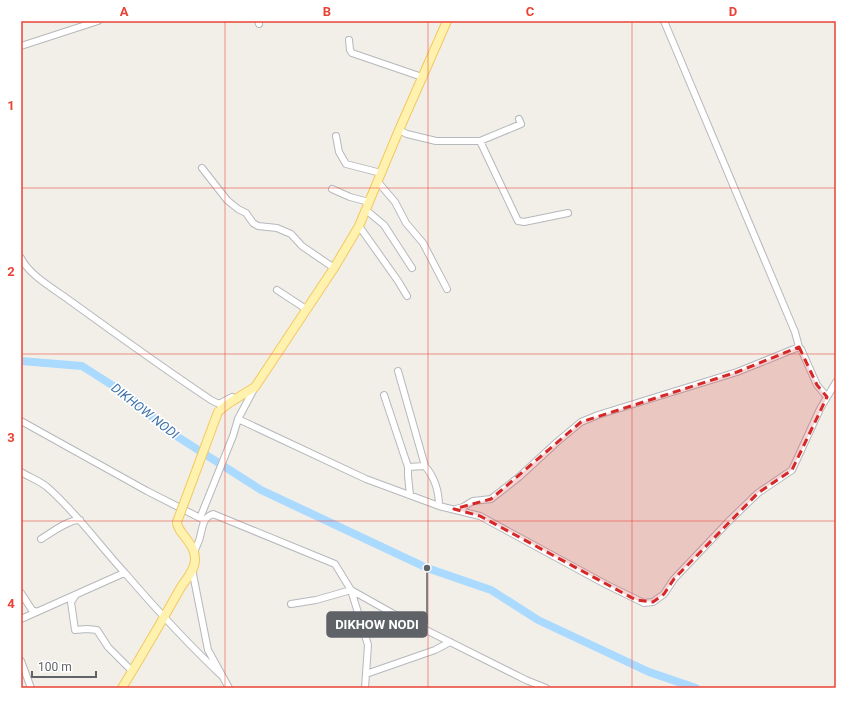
<svg xmlns="http://www.w3.org/2000/svg" width="857" height="709" font-family="Roboto,sans-serif">
<style>
.lines{fill:none;stroke-linecap:round;stroke-linejoin:round}
.river{stroke:#aadaff;stroke-width:8}
.minor-casing{stroke:#b5b8bc;stroke-width:8}
.major-casing{stroke:#f2c960;stroke-width:10}
.minor{stroke:#fff;stroke-width:6}
.major{stroke:#fff2af;stroke-width:8}
.major-bridge-casing{stroke:#f2c960;stroke-width:10;stroke-linecap:butt}
.major-bridge{stroke:#fff2af;stroke-width:8}
.marked{fill:#d62828;fill-opacity:0.2;stroke:#d62828;stroke-width:3;stroke-dasharray:8 5;stroke-linejoin:round}
.grid{fill:none;stroke:#ea4335;stroke-width:1;stroke-opacity:0.55}
.labels{text-anchor:middle;dominant-baseline:central;stroke-width:3.5;stroke-linejoin:round;paint-order:stroke}
.water-label{font-size:13px;font-style:italic;fill:#4174aa;stroke:#fff}
.leader{fill:none;stroke:#5f6368;stroke-width:1.5}
.callout-dot{fill:#5f6368;stroke:#fff;stroke-width:1.5}
.callout{fill:#5f6368;stroke:#5f6368;stroke-width:1.5}
.callout-label{font-size:13px;text-anchor:middle;font-weight:bold;fill:#fff}
.neatline{fill:none;stroke:#ea4335;stroke-width:1.5}
.grid-label{font-size:13px;text-anchor:middle;font-weight:bold;fill:#ea4335}
</style>
<rect width="100%" height="100%" fill="#f1efe8"/>
<g class="lines">
<path class="river" d="M21,361L82,366L129,396L167,430L261,490L427,568L491,590L538,620L649,672L696,688"/>
<g class="minor-casing">
<path id="minor" d="M258,21L259,24
M664,21L795,332L799,347L801,349L817,385L827,397
M349,40L350,50L352,53L422,77
M21,46L98,21
M399,130L407,134L436,141H480L518,221L524,222L568,213
M336,136L339,152L346,164L381,173
M480,141L521,124L519,119
M202,168L227,200L238,209L246,213L253,223L258,226L277,228L291,234L302,246L334,268
M378,182L395,202L406,223L423,243L447,289
M332,189L350,197L369,202
M366,210L384,225L412,268
M359,226L398,281L407,296
M21,258C29,275 54,289 69,300C116,334 163,368 211,400L219,404L232,397
M277,290L306,309
M398,371L425,466
M255,387L238,419L366,479L439,506L480,516L607,585L644,603L653,602L664,594L674,579L729,521L758,493L792,470L820,409L836,382
M384,395L408,467L425,466C435,478 439,490 439,506
M21,421L147,491L204,520
M408,467V476L410,495
M21,472C29,477 40,481 47,487C77,513 99,545 125,573C156,609 187,643 221,675
M456,509L463,507L473,501L491,499L519,477L557,442L581,422L598,415L737,372L799,347
M200,518L233,436L238,419
M41,539C51,533 69,519 80,520
M194,552C196,547 199,542 200,537C203,527 202,518 213,514L335,564L351,590L392,613L526,680L546,688
M192,569L208,650L229,688
M21,593L32,610L37,612
M75,596L71,602L75,630L87,629L97,630L108,647L132,671
M291,604L316,600L351,590L368,645L365,688
M21,619L124,573
M21,661L31,688
M366,674L435,650L450,642"/>
</g>
<g class="major-casing">
<path id="major" d="M218,412L229,403L255,387L334,268L359,226L399,130L447,21
M122,688C142,655 162,621 181,587C186,580 195,569 195,560C196,543 177,533 177,522"/>
</g>
<use href="#minor" class="minor"/>
<use href="#major" class="major"/>
<g class="major-bridge-casing">
<path id="major-bridge" d="M177,522L218,412"/>
</g>
<use href="#major-bridge" class="major-bridge"/>
</g>
<path class="marked" d="M799,347L817,385L827,397L792,470L758,493L674,579L664,594L653,602L636,600L480,516L454,509L491,499L581,422L737,372Z"/>
<path class="grid" d="M225,21V688M428,21V688M632,21V688M21,188H836M21,354H836M21,521H836"/>
<g class="labels">
<g class="water-label">
<text transform="translate(145 411) rotate(38)">DIKHOW NODI</text>
</g>
</g>
<path class="leader" d="M427 568L427 624"/>
<circle class="callout-dot" cx="427" cy="568" r="4"/>
<rect class="callout" x="327" y="612" width="100" height="25" rx="4"/>
<g class="callout-label">
<text x="377" y="629">DIKHOW NODI</text>
</g>
<rect width="857" height="709" fill="none" stroke="#ffffff" stroke-width="44"/>
<path d="M32 671v6h64v-6" fill="none" stroke="#5f6368" stroke-width="2"/>
<text x="38" y="671" font-size="12" fill="#5f6368" stroke="#ffffff" stroke-width="3" paint-order="stroke">100 m</text>
<rect x="22" y="22" width="813" height="665" class="neatline"/>
<g class="grid-label">
<text x="124" y="16">A</text>
<text x="327" y="16">B</text>
<text x="530" y="16">C</text>
<text x="733" y="16">D</text>
<text x="11" y="110">1</text>
<text x="11" y="276">2</text>
<text x="11" y="442">3</text>
<text x="11" y="608">4</text>
</g>
</svg>
